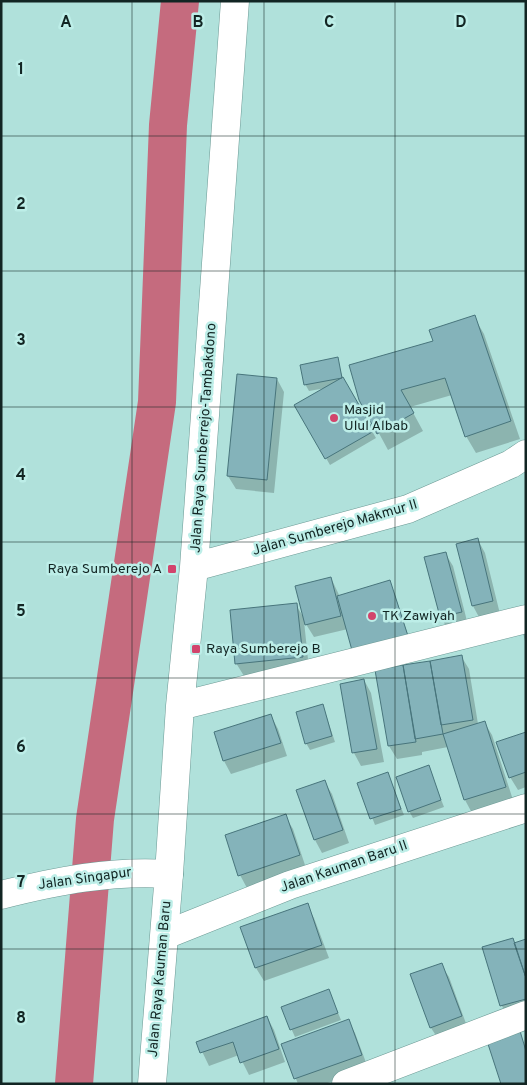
<svg xmlns="http://www.w3.org/2000/svg" width="527" height="1085" font-family="Overpass,sans-serif">
<style>
.shadow{fill:#0003}
.lines{fill:none;stroke-linecap:round;stroke-linejoin:round}
.canal{stroke:#c56b7e;stroke-width:38}
.building{fill:#84b3ba;stroke:#48757c}
.minor-casing{stroke:#6b9994;stroke-width:29}
.tertiary-casing{stroke:#6b9994;stroke-width:29}
.minor{stroke:#fff;stroke-width:28}
.tertiary{stroke:#fff;stroke-width:28}
.grid{fill:none;stroke:#122523;stroke-width:1;stroke-opacity:0.55}
.poi-dot{fill:#d2446c;stroke:#bdeee8;stroke-width:2}
.labels{text-anchor:middle;dominant-baseline:central;stroke-width:5;stroke-linejoin:round;paint-order:stroke}
.poi-label{font-size:14px;fill:#122523;stroke:#bdeee8;text-anchor:start}
.street-label{font-size:14px;fill:#122523;stroke:#bdeee8}
.grid-label{font-size:16px;text-anchor:middle;font-weight:bold;fill:#122523;stroke:#bdeee8;stroke-width:5;stroke-linejoin:round;paint-order:stroke}
</style>
<rect width="100%" height="100%" fill="#b0e1db"/>
<path class="shadow" d="M474,317L484,334L520,439L476,453L466,436L452,395L410,407L423,431L388,450L361,400L434,342Z
M337,359L344,382L376,438L330,465L296,405L326,388L309,391L305,384Z
M277,379L284,392L274,493L236,489L228,476Z
M478,540L485,553L500,614L480,619L473,606L458,545Z
M445,553L453,566L468,625L448,630L441,617L425,558Z
M331,578L340,597L389,582L411,643L348,629L314,637L304,621L309,669L244,676L236,663L296,605L304,618Z
M523,633H526V645Z
M461,656L469,669L478,724L484,722L492,735L513,800L472,813L465,800L448,747L422,752V755L397,759L389,746L376,671Z
M364,680L371,693L384,762L361,766L354,753L341,685Z
M323,706L335,742L310,750L306,743Z
M271,716L278,729L287,756L231,774L224,761Z
M526,734V787L518,790L510,777Z
M428,766L444,807L413,818L409,811Z
M388,774L404,815L375,825L359,784Z
M324,781L332,794L349,843L322,853L315,840L298,791Z
M285,816L293,829L306,868L247,888L240,875Z
M307,905L314,918L329,958L264,981L256,968L242,928Z
M513,939L515,944L526,941V1014L509,1019L502,1006L484,948Z
M441,965L449,977L468,1029L439,1040L431,1028Z
M329,991L341,1020L295,1037L282,1008Z
M267,1017L274,1030L285,1062L249,1075L239,1055L209,1066L198,1043Z
M348,1020L355,1033L368,1068L325,1084H298L283,1045Z"/>
<g class="lines">
<path class="canal" d="M74,1084L95,819L157,402L168,125L180,1"/>
</g>
<path class="building" d="M475,315L511,421L465,437L445,378L401,390L414,413L377,434L359,400L349,365L433,341L429,330Z
M338,357L342,378L304,385L300,365Z
M237,374L277,378L267,480L227,476Z
M343,377L374,431L325,459L294,405Z
M478,538L493,601L472,606L456,544Z
M446,552L462,612L440,617L424,557Z
M331,577L341,616L305,625L295,586Z
M390,580L408,636L353,654L337,596Z
M297,603L303,657L235,664L230,610Z
M462,655L473,720L441,725L430,661Z
M430,661L443,734L415,739L403,665Z
M403,665L416,742L388,746L375,670Z
M364,679L377,749L352,753L340,684Z
M323,704L332,736L305,744L296,712Z
M271,714L281,743L223,761L214,732Z
M485,721L506,787L464,800L443,734Z
M526,732V772L509,778L496,742Z
M429,765L441,800L408,812L396,777Z
M388,772L401,809L370,819L357,783Z
M325,780L343,830L314,840L296,790Z
M286,814L300,855L238,876L225,835Z
M308,903L322,945L255,968L240,927Z
M513,938L526,978V999L500,1006L482,947Z
M526,939V978L514,943Z
M442,963L462,1016L430,1028L410,974Z
M329,989L338,1013L290,1030L281,1007Z
M267,1016L279,1049L240,1063L233,1042L200,1053L196,1042Z
M349,1019L362,1055L294,1079L281,1044Z
M520,1031L526,1051V1084H501L487,1041Z"/>
<g class="lines">
<g class="minor-casing">
<path id="minor" d="M194,567L408,509L511,464L526,454
M180,706L526,619
M169,874L180,706L194,567L235,1
M165,935L290,885L526,808
M346,1084L526,1015"/>
</g>
<g class="tertiary-casing">
<path id="tertiary" d="M1,895C56,881 112,870 169,874L152,1084"/>
</g>
<use href="#minor" class="minor"/>
<use href="#tertiary" class="tertiary"/>
</g>
<path class="grid" d="M132,1V1084M264,1V1084M395,1V1084M1,136H526M1,271H526M1,407H526M1,542H526M1,678H526M1,814H526M1,949H526"/>
<g class="poi-dot">
<circle cx="334" cy="418" r="5"/>
<rect x="167" y="564" width="10" height="10" rx="2.5"/>
<circle cx="372" cy="616" r="5"/>
<rect x="191" y="644" width="10" height="10" rx="2.5"/>
</g>
<g class="labels">
<g class="poi-label">
<text x="344" y="410">Masjid<tspan x="344" dy="16">Ulul Albab</tspan></text>
<text x="162" y="569" text-anchor="end">Raya Sumberejo A</text>
<text x="382" y="616">TK Zawiyah</text>
<text x="206" y="649">Raya Sumberejo B</text>
</g>
<g class="street-label">
<text transform="translate(204 438) rotate(-86)">Jalan Raya Sumberrejo-Tambakdono</text>
<text transform="translate(335 528) rotate(-16)">Jalan Sumberejo Makmur II</text>
<text transform="translate(344 867) rotate(-19)">Jalan Kauman Baru II</text>
<text transform="translate(85 879) rotate(-8)">Jalan Singapur</text>
<text transform="translate(160 979) rotate(-85)">Jalan Raya Kauman Baru</text>
</g>
</g>
<g class="grid-label">
<text x="66" y="27">A</text>
<text x="198" y="27">B</text>
<text x="329" y="27">C</text>
<text x="461" y="27">D</text>
<text x="21" y="74">1</text>
<text x="21" y="209">2</text>
<text x="21" y="345">3</text>
<text x="21" y="480">4</text>
<text x="21" y="616">5</text>
<text x="21" y="752">6</text>
<text x="21" y="887">7</text>
<text x="21" y="1023">8</text>
</g>
<rect width="527" height="1085" fill="none" stroke="#122523" stroke-width="5"/>
</svg>
